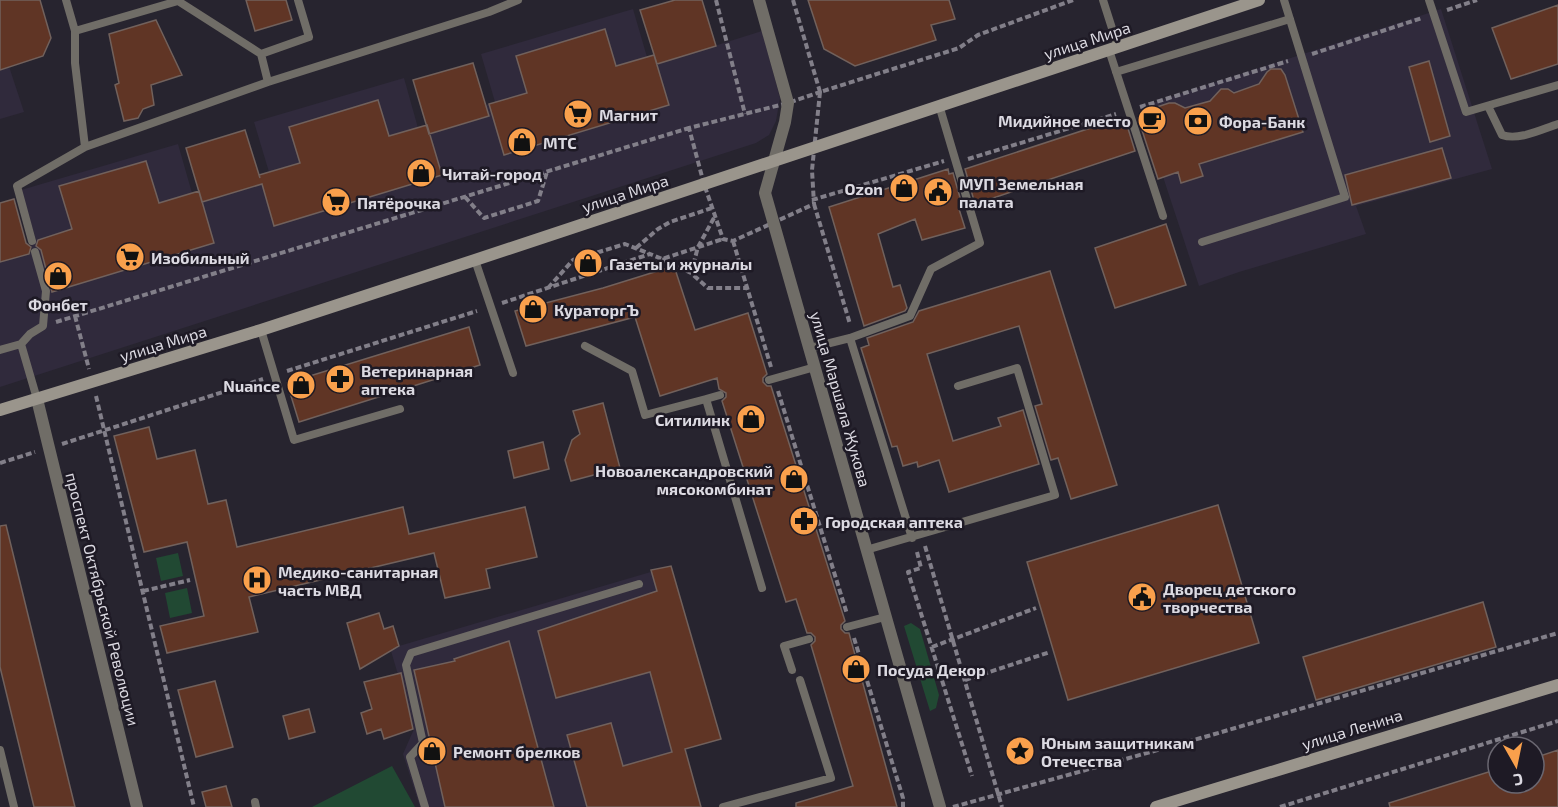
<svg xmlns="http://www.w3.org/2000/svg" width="1558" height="807" font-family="'Exo 2',sans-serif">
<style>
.built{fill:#302a3c}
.green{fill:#214933}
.building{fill:#603525;stroke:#71615c;stroke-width:1.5}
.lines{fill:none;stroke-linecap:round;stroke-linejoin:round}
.path{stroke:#827f89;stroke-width:4;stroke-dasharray:6 3;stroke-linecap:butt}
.service{stroke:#706d67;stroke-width:8}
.minor{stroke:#706d67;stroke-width:12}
.secondary{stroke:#9a958c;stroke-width:12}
.labels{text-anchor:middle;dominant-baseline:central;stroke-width:5;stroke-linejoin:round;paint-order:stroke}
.street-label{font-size:16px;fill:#dcdae2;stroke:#1e1a25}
.poi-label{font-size:16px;font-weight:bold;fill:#dcdae2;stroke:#1e1a25;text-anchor:start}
</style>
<rect width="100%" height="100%" fill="#27242f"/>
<path class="built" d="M633,9L647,57L654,55L657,64L762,31L780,98L776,121L769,135L756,143L0,387V262L33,252L30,242L36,240L21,190L178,144L192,193L199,191L202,201L269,172L254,122L404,78L418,128L430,134L489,116L486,105L495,102L481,54Z
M1441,9L1492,169L1356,206L1366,234L1239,272L1199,286L1140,107Z
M0,39L24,112L0,119Z
M671,566L721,739L685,749L701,807H420L403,754L414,729L391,651L399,646Z"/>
<path class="green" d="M178,553L183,576L161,581L156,558Z
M187,588L192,613L170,618L165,593Z
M911,623L920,629L939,695L936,708L930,711L904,626Z
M392,766L415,807H312Z"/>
<path class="building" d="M0,0H40L51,38L43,56L0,70Z
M246,0H286L292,20L255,31Z
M675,0H702L716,46L657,64L640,10Z
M808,0H949L955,19L931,25L936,40L855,66L824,49Z
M1558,5V64L1511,79L1492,28Z
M156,20L182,75L151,85L154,105L143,109L138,118L124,121L115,85L119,83L109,34Z
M605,29L616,66L654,55L669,105L504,155L489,104L527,93L516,56Z
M1429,61L1450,136L1430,142L1409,67Z
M473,63L489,116L429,134L413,80Z
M1271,69H1281L1285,75L1303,132L1199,164L1203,176L1181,183L1178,172L1158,179L1138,118L1159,112L1157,107L1169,103H1175L1185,108L1210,101L1221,89H1228L1234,93L1259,84L1267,72Z
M378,100L389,136L427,125L442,175L274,226L262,184L202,202L186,148L245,130L260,178L259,175L300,163L289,127Z
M1112,121L1114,125L1126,122L1135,151L975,204L965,169Z
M1442,148L1451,178L1352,205L1345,175Z
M146,161L159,203L199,191L214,243L52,292L41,250L36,246L38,240L72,229L59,186Z
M948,169L949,174L953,173L963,208L959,209L965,228L922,240L915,219L878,234L893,287L900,285L907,308L905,311L864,326L829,207Z
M14,199L26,243L31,247L29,254L0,262V203Z
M1166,224L1186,285L1115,308L1095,248Z
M674,266L695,330L748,313L767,374L763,378V382L767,386H771L845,621L841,625V629L845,633H849L897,807H796V803L853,786L811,645L815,641V637L811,633H807L796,599L786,602L722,401L726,397V393L719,389L717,378L660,396L635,317L526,346L515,311L603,288Z
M1050,271L1117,485L1071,499L1058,458L1051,460L1035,406L1042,404L1019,326L927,354L953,441L1001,426L998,418L1023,410L1039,464L949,492L939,460L918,467L917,462L903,466L897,446L892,447L861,348L869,345L867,338L913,322L919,311Z
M469,327L480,365L299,422L287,383Z
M603,403L620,468L571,481L565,460L572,440L580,434L573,411Z
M149,427L157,459L195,450L208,504L226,500L237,547L403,507L409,534L525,507L537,557L486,569L490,588L445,598L434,553L249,597L258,632L167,653L160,626L204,616L187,542L144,552L114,436Z
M543,442L549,469L514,478L508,451Z
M1218,505L1259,643L1068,700L1027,562Z
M6,525L75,807H34L0,667V526Z
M671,566L721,739L685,749L701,807H587L567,735L611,723L623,766L672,752L650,672L556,698L538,631L657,591L651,570Z
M1483,602L1496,647L1316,700L1303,657Z
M379,613L384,629L393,626L399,646L360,669L347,623Z
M509,641L554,807H445L414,670L455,661L454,659Z
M401,673L413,729L384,739L381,729L367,734L361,713L372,709L364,682Z
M215,681L233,747L196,757L178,690Z
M309,709L315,732L289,739L283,716Z
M1558,750V807H1390L1389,803L1498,769V783H1534V758Z
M226,786L232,807H206L202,792Z"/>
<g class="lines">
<path class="path" d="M716,0L745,114
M793,0L820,92L959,48L978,35L1073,0
M1447,10L1477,0
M1312,54L1422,18
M820,92L812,170L814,204L733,241L723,239L704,184L689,128L788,103Z
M1140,107L1288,61
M968,159L1116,114
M465,197L484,218L538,201L547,172
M812,200L944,161
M814,204L850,324
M733,241L771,367
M636,248L658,229L670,222L712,208
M662,259L691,273L708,288H747
M691,273L698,247L715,216
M548,288L573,260L625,244L650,254
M502,303L650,254L662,259L723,239
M75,316L89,369
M56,322L689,128
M287,371L477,311
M778,391L847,614
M96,396L194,807
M62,444L263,379
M0,463L35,452
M925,546L1002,807
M917,552L921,568L908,572L972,776
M143,591L190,580
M854,638L903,798V807
M932,647L1036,608
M965,680L1050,652
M953,807L1208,736L1558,633
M1280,807L1558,721"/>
<path class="service" d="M66,0L75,31
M1103,0L1118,47
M1429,0L1466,112L1558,85
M1109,50L1163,216
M261,54L309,37L298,0
M1116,72L1290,19
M1488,106L1502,135C1519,141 1542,129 1558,124
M85,147L75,63V31L178,1L261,54L268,82L489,12L518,0
M32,241L17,186L85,147L268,82
M1202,242L1345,197L1284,0
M35,252L46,291L43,326L30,334L21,344L37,399
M475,260L513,373
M261,330L294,440L400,409
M850,338L912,538
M585,346L632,371L645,415L706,399
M810,348L850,338L910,316L931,269L980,243L939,105
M0,350L21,344
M769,380L815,367
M720,395L706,399L762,588
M866,550L1055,495L1017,368L958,386
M847,627L885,617
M792,670L784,646L809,639
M0,750L14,807
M255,802L256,807
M425,807L410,757L423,743L406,665L411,653L639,584
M723,807L831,778L800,680"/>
<path class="minor" d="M759,0L788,103L785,122L765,193L940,807
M37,399L137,807"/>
<path class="secondary" d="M0,410L261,330L475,260L1259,0
M1156,807L1558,685"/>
</g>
<defs>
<g id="supermarket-disc" transform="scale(1.5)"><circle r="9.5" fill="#f9a04c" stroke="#1e1a25"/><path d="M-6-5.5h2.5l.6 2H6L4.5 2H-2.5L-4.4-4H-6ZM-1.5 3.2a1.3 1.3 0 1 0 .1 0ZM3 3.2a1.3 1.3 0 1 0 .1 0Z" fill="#111"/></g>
<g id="cafe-disc" transform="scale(1.5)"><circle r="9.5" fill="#f9a04c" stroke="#1e1a25"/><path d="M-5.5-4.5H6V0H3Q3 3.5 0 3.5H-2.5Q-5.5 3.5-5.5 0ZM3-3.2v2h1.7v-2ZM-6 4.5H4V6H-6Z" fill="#111"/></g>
<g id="bank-disc" transform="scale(1.5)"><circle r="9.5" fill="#f9a04c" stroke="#1e1a25"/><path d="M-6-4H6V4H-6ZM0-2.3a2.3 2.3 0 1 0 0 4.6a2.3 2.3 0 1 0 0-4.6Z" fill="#111"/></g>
<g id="shop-disc" transform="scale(1.5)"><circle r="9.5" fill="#f9a04c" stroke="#1e1a25"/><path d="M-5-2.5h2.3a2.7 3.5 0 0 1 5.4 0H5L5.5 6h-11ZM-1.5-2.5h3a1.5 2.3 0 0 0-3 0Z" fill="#111"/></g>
<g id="civic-disc" transform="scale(1.5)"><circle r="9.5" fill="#f9a04c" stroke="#1e1a25"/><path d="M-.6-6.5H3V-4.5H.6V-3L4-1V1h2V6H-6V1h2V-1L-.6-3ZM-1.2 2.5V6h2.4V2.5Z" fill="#111"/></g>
<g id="pharmacy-disc" transform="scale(1.5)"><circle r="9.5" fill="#f9a04c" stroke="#1e1a25"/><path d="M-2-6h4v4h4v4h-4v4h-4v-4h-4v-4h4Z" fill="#111"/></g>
<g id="hospital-disc" transform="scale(1.5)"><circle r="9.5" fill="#f9a04c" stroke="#1e1a25"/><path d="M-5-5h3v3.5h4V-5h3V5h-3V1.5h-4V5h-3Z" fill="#111"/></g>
<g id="sight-disc" transform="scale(1.5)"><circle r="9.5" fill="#f9a04c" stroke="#1e1a25"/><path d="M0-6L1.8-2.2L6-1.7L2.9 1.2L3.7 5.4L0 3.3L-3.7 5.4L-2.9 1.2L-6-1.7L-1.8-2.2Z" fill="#111"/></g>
</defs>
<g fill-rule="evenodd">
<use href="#supermarket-disc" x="578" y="114"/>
<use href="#cafe-disc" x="1152" y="120"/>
<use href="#bank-disc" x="1198" y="121"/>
<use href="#shop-disc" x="522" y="142"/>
<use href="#shop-disc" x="421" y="173"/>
<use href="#shop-disc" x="904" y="188"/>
<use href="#civic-disc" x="938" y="192"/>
<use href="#supermarket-disc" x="336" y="202"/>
<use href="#supermarket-disc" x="130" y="257"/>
<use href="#shop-disc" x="588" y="263"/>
<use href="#shop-disc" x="58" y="276"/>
<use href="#shop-disc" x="533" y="309"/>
<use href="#pharmacy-disc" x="340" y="379"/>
<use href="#shop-disc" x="301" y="385"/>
<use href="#shop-disc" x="751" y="419"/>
<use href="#shop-disc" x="794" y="479"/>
<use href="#pharmacy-disc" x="804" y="521"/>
<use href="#hospital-disc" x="257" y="580"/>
<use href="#civic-disc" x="1142" y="597"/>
<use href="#shop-disc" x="856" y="669"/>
<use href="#shop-disc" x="432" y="751"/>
<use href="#sight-disc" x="1020" y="751"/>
</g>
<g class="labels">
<g class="street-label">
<text transform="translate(1087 40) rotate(-18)">улица Мира</text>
<text transform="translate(625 193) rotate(-18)">улица Мира</text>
<text transform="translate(163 343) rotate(-17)">улица Мира</text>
<text transform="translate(841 399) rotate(74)">улица Маршала Жукова</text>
<text transform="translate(103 599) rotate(76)">проспект Октябрьской Революции</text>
<text transform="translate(1352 729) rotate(-17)">улица Ленина</text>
</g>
<g class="poi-label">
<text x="599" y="114">Магнит</text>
<text x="1131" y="120" text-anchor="end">Мидийное место</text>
<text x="1219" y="121">Фора-Банк</text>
<text x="543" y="142">МТС</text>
<text x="442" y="173">Читай-город</text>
<text x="959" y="183">МУП Земельная<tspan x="959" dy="18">палата</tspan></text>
<text x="883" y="188" text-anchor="end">Ozon</text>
<text x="357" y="202">Пятёрочка</text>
<text x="151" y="257">Изобильный</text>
<text x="609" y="263">Газеты и журналы</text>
<text x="58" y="304" text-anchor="middle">Фонбет</text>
<text x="554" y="309">КураторгЪ</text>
<text x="361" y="370">Ветеринарная<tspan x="361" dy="18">аптека</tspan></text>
<text x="280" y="385" text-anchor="end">Nuance</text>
<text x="730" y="419" text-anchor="end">Ситилинк</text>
<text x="773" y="470" text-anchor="end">Новоалександровский<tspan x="773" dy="18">мясокомбинат</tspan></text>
<text x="825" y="521">Городская аптека</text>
<text x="278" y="571">Медико-санитарная<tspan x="278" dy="18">часть МВД</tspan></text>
<text x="1163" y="588">Дворец детского<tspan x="1163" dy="18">творчества</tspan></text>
<text x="877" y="669">Посуда Декор</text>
<text x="1041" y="742">Юным защитникам<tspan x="1041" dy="18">Отечества</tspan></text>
<text x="453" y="751">Ремонт брелков</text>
</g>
</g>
<g transform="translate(1516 765) rotate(171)"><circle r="28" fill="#1e1a25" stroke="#6a6771" stroke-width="1.5"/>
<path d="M0-4.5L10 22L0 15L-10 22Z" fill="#f9a04c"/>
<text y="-9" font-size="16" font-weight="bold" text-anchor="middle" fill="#dcdae2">С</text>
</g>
</svg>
